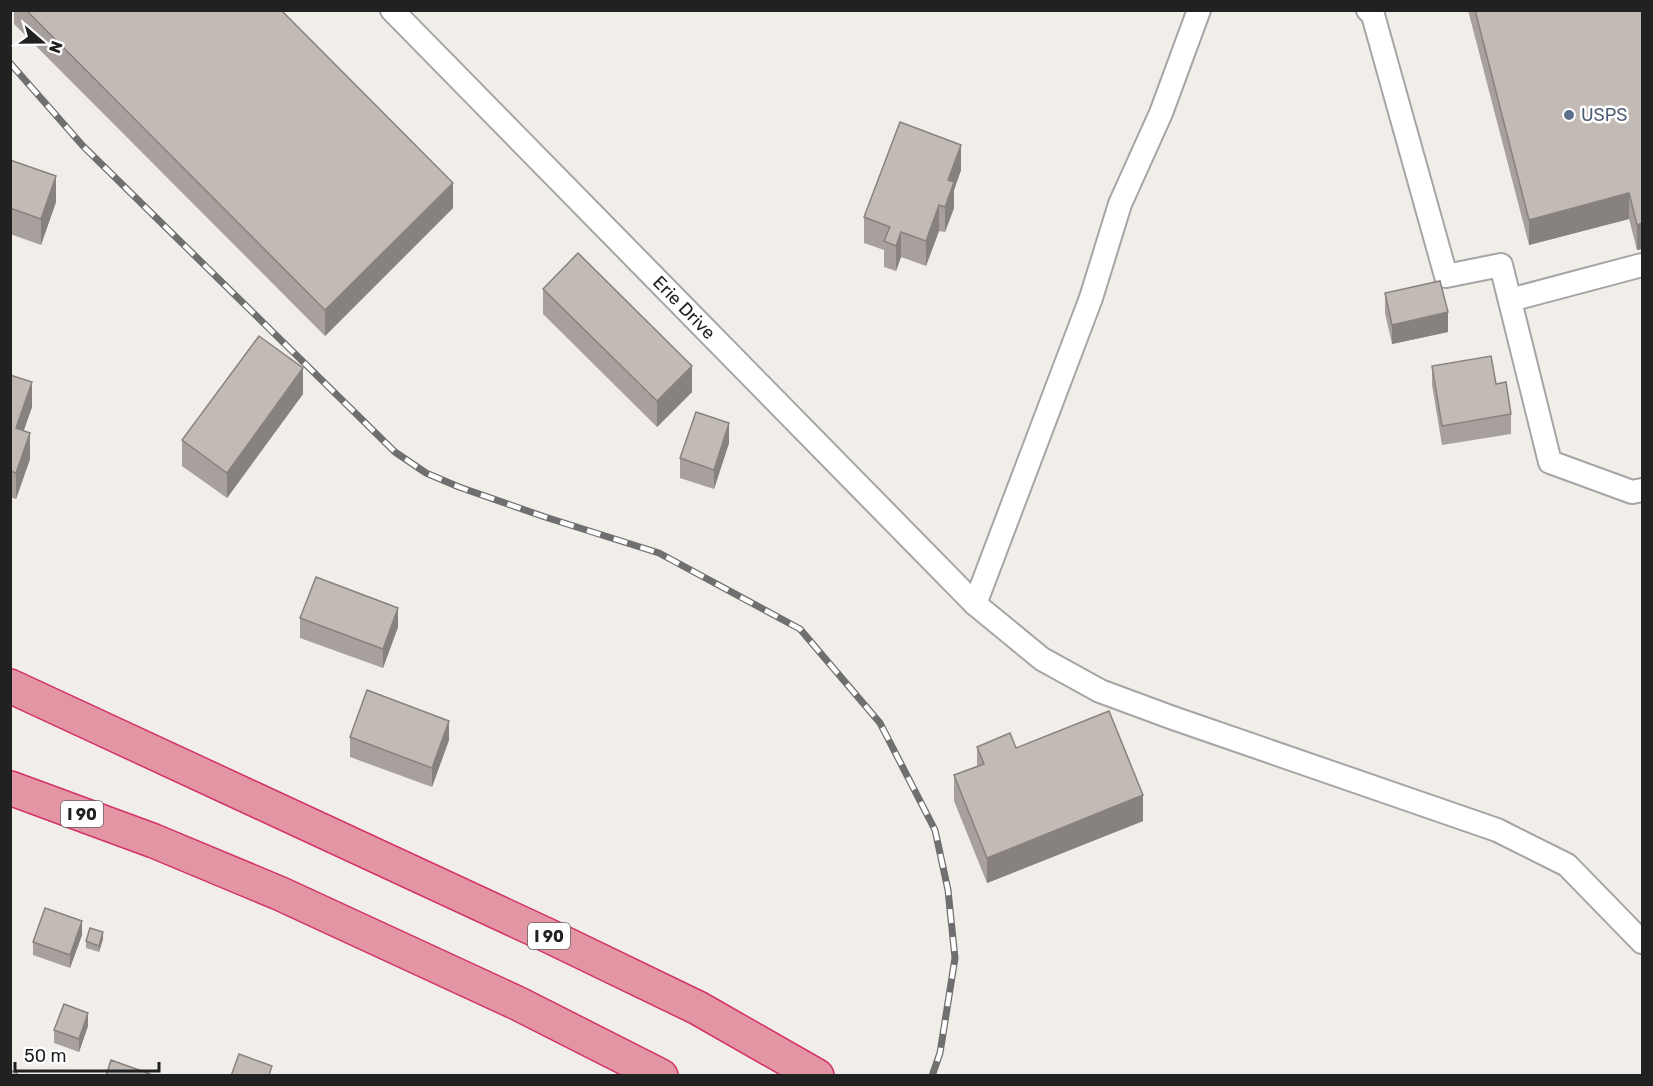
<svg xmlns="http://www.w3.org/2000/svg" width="1653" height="1086" font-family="Rubik,sans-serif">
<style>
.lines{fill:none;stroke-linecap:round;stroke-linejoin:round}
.minor-casing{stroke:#a5a5a5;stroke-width:26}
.highway-casing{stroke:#d33268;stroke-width:36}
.minor{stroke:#fff;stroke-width:22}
.highway{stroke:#e395a3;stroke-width:33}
.rail-casing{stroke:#6f6f6f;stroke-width:7}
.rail{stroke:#fff;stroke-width:4.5;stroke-dasharray:14;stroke-linecap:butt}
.wall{fill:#a7a09c}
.shaded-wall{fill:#88827f}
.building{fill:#c2bab5;stroke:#88827f;stroke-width:1.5}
.service-dot{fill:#5c6f8a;stroke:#fff;stroke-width:2}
.labels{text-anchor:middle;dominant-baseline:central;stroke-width:5;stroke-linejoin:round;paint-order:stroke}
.shield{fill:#fff;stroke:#646464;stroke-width:1.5}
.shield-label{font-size:16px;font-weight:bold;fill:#212121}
.service-label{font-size:18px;fill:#4e5e75;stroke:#fff;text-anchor:start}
.street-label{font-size:18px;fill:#212121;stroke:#fff}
</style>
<rect width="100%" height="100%" fill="#f1eee9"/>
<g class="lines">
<g class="minor-casing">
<g id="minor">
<path id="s1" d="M392,10L975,604L1042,659L1100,691L1173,718L1497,830L1567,865L1642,942"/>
<path d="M1368,10L1373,15L1446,276L1501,265L1550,462L1632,492L1642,490"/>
<path d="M1510,300L1642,265"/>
<path d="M975,604L1091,298L1120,204L1161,113L1199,10"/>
</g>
</g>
<g class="highway-casing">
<path id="highway" d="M10,686L549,936L698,1008L817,1076
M10,788L154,841L281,894L517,1003L661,1076"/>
</g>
<use href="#minor" class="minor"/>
<use href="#highway" class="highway"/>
<g class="rail-casing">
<path id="rail" d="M10,63L83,146L395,452L426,473L459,487L545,517L659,553L800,629L880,723L935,830L948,890L955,958L940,1053L932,1076"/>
</g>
<use href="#rail" class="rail"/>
</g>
<path class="wall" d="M14,10H281L453,208L325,336L14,24Z
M1468,10H1642V249L1637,250L1629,219L1529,245Z
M10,160L56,202L41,245L10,234Z
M961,170L954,190V208L945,232L939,231L926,266L901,257L896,271L884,267V250L864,243V217Z
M543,289L692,392L657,427L543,314Z
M1385,293L1448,332L1392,344L1385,313Z
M1432,366L1496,384L1511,414V434L1442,445L1432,385Z
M10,375L32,407L23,431L30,459L16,499L10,497Z
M303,394L227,498L182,466V440Z
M729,443L714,489L680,478V458Z
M300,618L398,627L383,668L300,638Z
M350,737L449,740L432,787L350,757Z
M977,747L1016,748L1143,821L987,883L954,801V775L977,766Z
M82,935L70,968L33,955V942Z
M103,939L99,952L86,948V941Z
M88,1026L79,1052L54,1043V1030Z"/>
<path class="shaded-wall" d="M961,145V170L954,190V208L945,232V207L948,180Z
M56,176V202L41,245V219Z
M453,183V208L325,336V310Z
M1629,193V219L1529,245V220Z
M939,205V231L926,266V241Z
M1642,223V249L1637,250V225Z
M901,232V257L896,271V246Z
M1448,312V332L1392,344V325Z
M692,366V392L657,427V401Z
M303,368V394L227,498V473Z
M32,382V407L16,453V428Z
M729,423V443L714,489V470Z
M30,433V459L16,499V473Z
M398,608V627L383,668V649Z
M449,721V740L432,787V768Z
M1143,795V821L987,883V858Z
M82,921V935L70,968V955Z
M103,932V939L99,952V946Z
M88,1013V1026L79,1052V1039Z"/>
<path class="building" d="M26,10H281L453,183L325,310Z
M1475,10H1642V223L1637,225L1629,193L1529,220Z
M900,122L961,145L948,180L954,182L945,207L939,205L926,241L901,232L896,246L884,241L890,227L864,217Z
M10,160L56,176L41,219L10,208Z
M578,253L692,366L657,401L543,289Z
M1440,281L1448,312L1392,325L1385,293Z
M259,336L303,368L227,473L182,440Z
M1491,356L1496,384L1506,382L1511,414L1442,426L1432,366Z
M10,375L32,382L16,428L30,433L16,473L10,471Z
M696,412L729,423L714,470L680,458Z
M316,577L398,608L383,649L300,618Z
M367,690L449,721L432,768L350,737Z
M1109,711L1143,795L987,858L954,775L984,764L977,747L1010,733L1016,748Z
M45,908L82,921L70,955L33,942Z
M90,928L103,932L99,946L86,941Z
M64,1004L88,1013L79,1039L54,1030Z
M239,1054L272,1066L269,1075L270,1076H231Z
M111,1060L150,1074L149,1076H106Z
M10,1070L17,1073L16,1076H10Z"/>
<circle class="service-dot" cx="1569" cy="115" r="6"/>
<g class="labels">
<g class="shield">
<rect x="61" y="801" width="42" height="26" rx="4.5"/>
<rect x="528" y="923" width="42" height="26" rx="4.5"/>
</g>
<g class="shield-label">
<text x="82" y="814">I 90</text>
<text x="549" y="936">I 90</text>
</g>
<g class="service-label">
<text x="1581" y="115">USPS</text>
</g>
<g class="street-label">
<text stroke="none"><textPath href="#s1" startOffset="417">Erie Drive</textPath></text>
</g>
</g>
<rect width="1653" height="1086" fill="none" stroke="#212121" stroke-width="24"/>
<g transform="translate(42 42) rotate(110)" stroke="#ffffff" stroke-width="4.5" paint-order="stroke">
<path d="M0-4.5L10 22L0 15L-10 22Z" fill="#212121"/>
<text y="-9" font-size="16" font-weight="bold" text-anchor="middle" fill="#212121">N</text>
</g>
<path d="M15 1062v9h144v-9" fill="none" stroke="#212121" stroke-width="3"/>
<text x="24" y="1062" font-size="18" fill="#212121" stroke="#ffffff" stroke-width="4.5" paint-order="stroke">50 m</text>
</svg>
